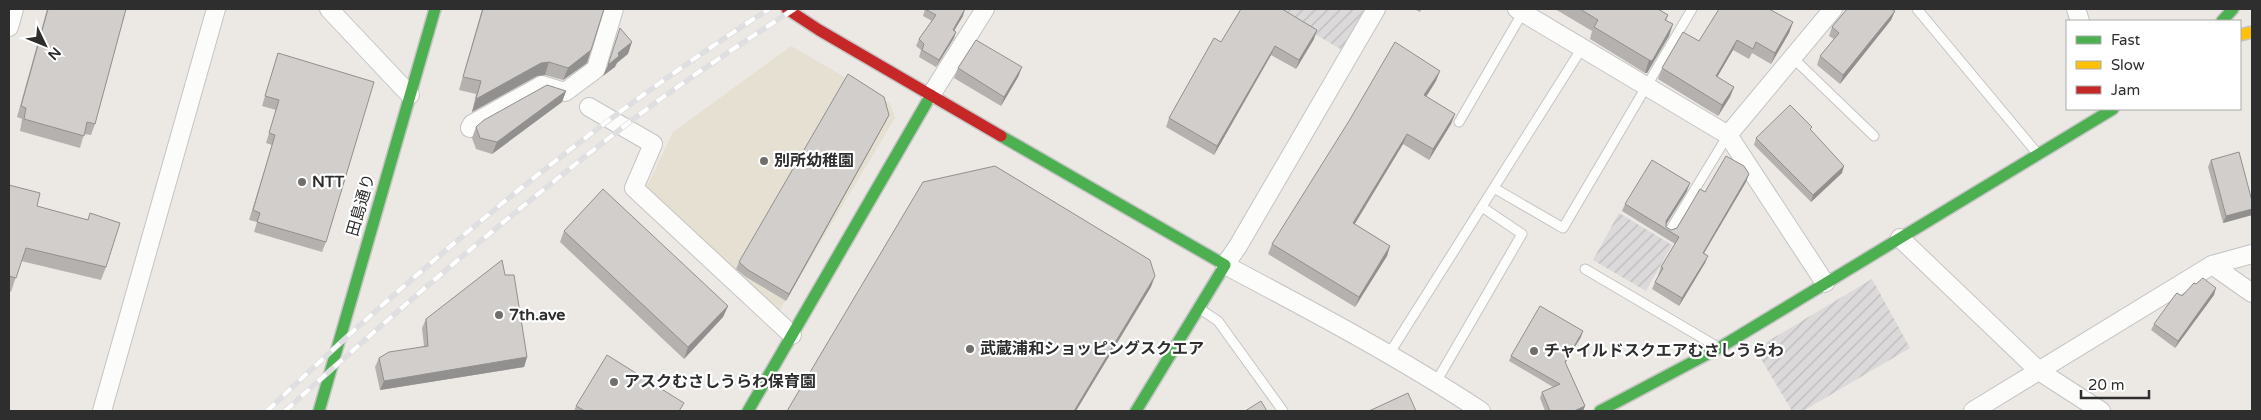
<svg xmlns="http://www.w3.org/2000/svg" width="2261" height="420" font-family="'Varela Round','Noto Sans JP',sans-serif">
<style>
.industrial{fill:url(#industrial-furrows)}
.education{fill:#e6e0d3}
.lines{fill:none;stroke-linecap:round;stroke-linejoin:round}
.lane-casing{stroke:#c5c4c5;stroke-width:11}
.street-casing{stroke:#c5c4c5;stroke-width:20}
.fast-casing{stroke:#c5c4c5;stroke-width:14}
.slow-casing{stroke:#c5c4c5;stroke-width:14}
.jam-casing{stroke:#c5c4c5;stroke-width:14}
.lane{stroke:#fcfcfb;stroke-width:9}
.street{stroke:#fcfcfb;stroke-width:18}
.fast{stroke:#4caf50;stroke-width:11}
.slow{stroke:#ffc107;stroke-width:11}
.jam{stroke:#c62828;stroke-width:11}
.rail-casing{stroke:#dfdfe1;stroke-width:5.5}
.rail{stroke:#fff;stroke-width:4;stroke-dasharray:11;stroke-linecap:butt}
.wall{fill:#b4b1af}
.shaded-wall{fill:#92908e}
.building{fill:#d1cecb;stroke:#92908e}
.poi-dot{fill:#706f6e;stroke:#fff;stroke-width:2}
.labels{text-anchor:middle;dominant-baseline:central;stroke-width:4.5;stroke-linejoin:round;paint-order:stroke}
.poi-label{font-size:16px;font-weight:bold;fill:#2e2e2e;stroke:#fff;text-anchor:start}
.street-label{font-size:16px;fill:#2e2e2e;stroke:#fff}
</style>
<defs>
<pattern id="industrial-furrows" width="10" height="10" patternUnits="userSpaceOnUse" patternTransform="scale(1.25)"><rect width="10" height="10" fill="#dcd9db"/><path d="M-1 1l2-2M0 10L10 0M9 11l2-2" fill="none" stroke="#bdbbbc"/></pattern>
</defs>
<rect width="100%" height="100%" fill="#ece8e4"/>
<path class="industrial" d="M1272,9H1366L1342,50Z
M1619,213L1672,245L1646,291L1593,260Z
M1872,279L1910,348L1803,411H1792L1755,349Z"/>
<path class="education" d="M791,46L890,103L895,118L777,315L645,190L673,132Z"/>
<g class="lines">
<g class="lane-casing">
<path id="lane" d="M1917,9L2037,153
M1792,57L1874,136
M1459,122L1523,12
M1494,188L1563,228L1692,9
M1669,232L1728,135
M1585,269L1716,346
M1200,309L1218,321L1283,411
M1389,354L1582,48
M1436,382L1522,234L1482,207"/>
</g>
<g class="street-casing">
<path id="street" d="M329,9L410,95
M1376,9L1238,246L1225,265C1312,311 1399,357 1481,411
M1517,9L1728,135
M2076,9L2080,21
M9,27L14,9
M931,95L985,9
M589,107L653,144L634,188L792,335
M470,128L472,124L542,85L565,92L596,69L614,9
M1900,238L2039,371L2101,411
M2212,265L2252,293
M1825,283L1728,135L1833,9
M102,411L216,9
M1973,411L2212,265L2252,254"/>
</g>
<g class="fast-casing">
<path id="fast" d="M2222,21L2233,9
M1001,136L1225,265L1136,411
M319,411L435,9
M748,411L931,95
M1600,411L1719,348L2113,109"/>
</g>
<g class="slow-casing">
<path id="slow" d="M2240,35L2252,32"/>
</g>
<g class="jam-casing">
<path id="jam" d="M787,9L819,30L1001,136"/>
</g>
<use href="#lane" class="lane"/>
<use href="#street" class="street"/>
<use href="#fast" class="fast"/>
<use href="#slow" class="slow"/>
<use href="#jam" class="jam"/>
<g class="rail-casing">
<path id="rail" d="M267,411C422,264 588,125 769,9
M285,411C398,309 514,210 635,118C686,79 741,44 794,9"/>
</g>
<use href="#rail" class="rail"/>
</g>
<path class="wall" d="M47,9H126L95,124L91,135L84,134L80,148L20,131L22,119L17,117Z
M482,9H604L587,63L563,80L545,75L537,76L472,112L476,94L459,90Z
M925,9L963,16L954,30L956,32L954,38L936,67L919,57L921,50L916,46L919,39L932,21L923,16Z
M1414,9H1422L1420,12Z
M1555,9H1658L1668,15L1666,21L1669,36L1647,73H1645L1590,39L1592,31Z
M1895,11L1891,20L1840,84L1817,65L1820,56L1834,39L1829,36L1832,27Z
M1793,22L1789,33L1771,64L1752,53L1749,59L1733,50L1717,77L1734,87L1730,97L1718,116L1658,79L1662,68L1699,41Z
M1314,39L1296,69L1271,55L1214,155L1166,127L1169,118L1221,42Z
M278,53L326,242L322,252L254,232L257,222L249,220L272,145L266,143L276,110L262,106Z
M1022,67L1018,77L1001,106L954,78L958,68Z
M1436,81L1426,97L1455,114L1451,124L1429,160L1403,144L1355,224L1390,246L1387,256L1355,307L1268,254L1272,244Z
M566,91L562,102L492,154L476,149L472,138L476,127Z
M889,115L886,121L786,301L746,277L736,269L739,262Z
M1811,130L1842,173L1811,202L1754,145L1756,138Z
M2211,160L2252,201V215L2223,223L2208,167Z
M1749,174L1746,182L1704,253L1708,256L1705,263L1679,306L1652,289L1655,282L1659,275H1658L1661,267L1675,244L1622,211L1625,204L1687,191L1666,225V227L1671,230L1677,228L1705,192Z
M9,185L37,206L106,267L101,280L21,261L11,292L9,291Z
M564,231L728,306L723,317L684,359L560,242Z
M505,275L527,357L524,367L380,390L375,367L379,358L424,346L422,328L426,319Z
M2196,284L2214,295L2175,348L2151,330L2154,324L2182,296Z
M1581,337L1565,363L1585,406L1583,411H1545L1540,398L1542,392L1553,387L1509,361L1511,356Z
M576,406L681,411H574Z"/>
<path class="shaded-wall" d="M965,9L963,16L951,36L953,30Z
M1895,11L1891,20L1840,84L1843,75Z
M1793,22L1789,33L1771,64L1775,53Z
M1673,24L1669,36L1647,73H1645L1649,60Z
M1317,30L1314,39L1296,69L1299,60Z
M956,32L954,38L936,67L939,60Z
M1737,40L1733,50L1712,86L1716,76Z
M632,42L628,54L617,63L615,67L603,76L608,65L618,53Z
M1275,46L1271,55L1214,155L1217,146Z
M591,50L587,63L563,80L568,68Z
M549,62L545,75L537,76L472,112L476,99L541,63Z
M1022,67L1018,77L1001,106L1004,97Z
M1440,71L1436,81L1420,106L1424,95Z
M1734,87L1730,97L1718,116L1722,105Z
M566,91L562,102L492,154L497,142Z
M1455,114L1451,124L1429,160L1433,149Z
M889,115L886,121L786,301L789,294Z
M1407,134L1403,144L1349,233L1353,223Z
M1844,166L1842,173L1811,202L1813,195Z
M1749,174L1746,182L1700,260L1703,253Z
M1690,183L1687,191L1663,229L1666,221Z
M2252,209V215L2223,223L2226,216Z
M1390,246L1387,256L1355,307L1359,297Z
M1708,256L1705,263L1679,306L1682,298Z
M1155,276L1151,287L1076,411H1074Z
M2216,288L2214,295L2175,348L2178,341Z
M728,306L723,317L684,359L688,347Z
M1583,331L1581,337L1562,368L1565,362Z
M527,357L524,367L380,390L384,381Z
M1585,406L1583,411H1574Z"/>
<path class="building" d="M48,9H126L95,124L87,122L84,136L24,119L26,108L21,106Z
M483,9H604L591,50L568,68L549,62L541,63L476,99L481,81L463,77Z
M925,9H965L953,30L956,32L939,60L922,50L924,44L919,39L936,15Z
M1241,9H1282L1317,30L1299,60L1275,46L1217,146L1169,118L1214,38L1221,42Z
M1580,9H1658L1668,15L1665,20L1673,24L1652,61L1649,60L1594,27L1598,20Z
M1719,9H1769L1793,22L1775,53L1756,42L1753,49L1737,40L1716,76L1734,87L1722,105L1662,68L1683,32L1699,41Z
M1847,9H1891L1895,11L1843,75L1820,56L1839,33L1832,27Z
M620,28L632,42L618,53L619,56L608,65Z
M976,40L1022,67L1004,97L958,68Z
M1395,42L1440,71L1424,95L1455,114L1433,149L1407,134L1353,223L1390,246L1359,297L1272,244L1349,121Z
M278,53L374,82L326,242L257,222L260,213L253,210L275,135L269,133L279,100L265,96Z
M848,74L884,97L889,115L789,294L748,270L739,262Z
M547,85L566,91L497,142L480,138L476,127L484,120Z
M1790,105L1812,127L1810,129L1844,166L1813,195L1756,138Z
M2239,152L2252,201V209L2226,216L2211,160Z
M1726,156L1744,166L1749,174L1703,253L1708,256L1682,298L1655,282L1663,268L1661,267L1679,237L1625,204L1652,160L1690,183L1666,221V227L1671,230L1677,228L1700,189L1705,192Z
M995,166L1150,260L1155,276L1074,411H787L923,182Z
M9,185L40,193L37,206L88,220L90,213L120,223L106,267L26,248L16,278L9,276Z
M603,189L728,306L688,347L564,231Z
M502,260L505,275H514L527,357L384,381L379,358L389,352L428,346L426,319Z
M2203,278L2216,288L2178,341L2154,324L2175,295L2177,293L2182,296L2194,283L2196,284Z
M1540,306L1583,331L1565,362L1585,406L1574,411H1550L1542,392L1560,384L1511,356Z
M607,355L684,403L679,411H585L576,406Z
M1408,393L1416,411H1369Z
M1261,401L1267,411H1245Z"/>
<g class="poi-dot">
<circle cx="764" cy="161" r="5"/>
<circle cx="302" cy="182" r="5"/>
<circle cx="499" cy="315" r="5"/>
<circle cx="970" cy="349" r="5"/>
<circle cx="1534" cy="351" r="5"/>
<circle cx="614" cy="382" r="5"/>
</g>
<g class="labels">
<g class="poi-label">
<text x="774" y="161">別所幼稚園</text>
<text x="312" y="182">NTT</text>
<text x="509" y="315">7th.ave</text>
<text x="980" y="349">武蔵浦和ショッピングスクエア</text>
<text x="1544" y="351">チャイルドスクエアむさしうらわ</text>
<text x="624" y="382">アスクむさしうらわ保育園</text>
</g>
<g class="street-label">
<text transform="translate(361 205) rotate(-74)">田島通り</text>
</g>
</g>
<rect width="2261" height="420" fill="none" stroke="#2e2e2e" stroke-width="20"/>
<rect x="2066" y="20" width="175" height="90" fill="#ffffff" stroke="#ababab"/>
<rect x="2076" y="36" width="25" height="8" fill="#4caf50" stroke="#ababab"/>
<text x="2111" y="45" font-size="15" fill="#2e2e2e">Fast</text>
<rect x="2076" y="61" width="25" height="8" fill="#ffc107" stroke="#ababab"/>
<text x="2111" y="70" font-size="15" fill="#2e2e2e">Slow</text>
<rect x="2076" y="86" width="25" height="8" fill="#c62828" stroke="#ababab"/>
<text x="2111" y="95" font-size="15" fill="#2e2e2e">Jam</text>
<g transform="translate(45 45) rotate(133)" stroke="#ffffff" stroke-width="4" paint-order="stroke">
<path d="M0-4L9 19L0 12L-9 19Z" fill="#2e2e2e"/>
<text y="-8" font-size="14" font-weight="bold" text-anchor="middle" fill="#2e2e2e">N</text>
</g>
<path d="M2081 390v8h68v-8" fill="none" stroke="#2e2e2e" stroke-width="2.5"/>
<text x="2088" y="390" font-size="15" fill="#2e2e2e" stroke="#ffffff" stroke-width="4" paint-order="stroke">20 m</text>
</svg>
